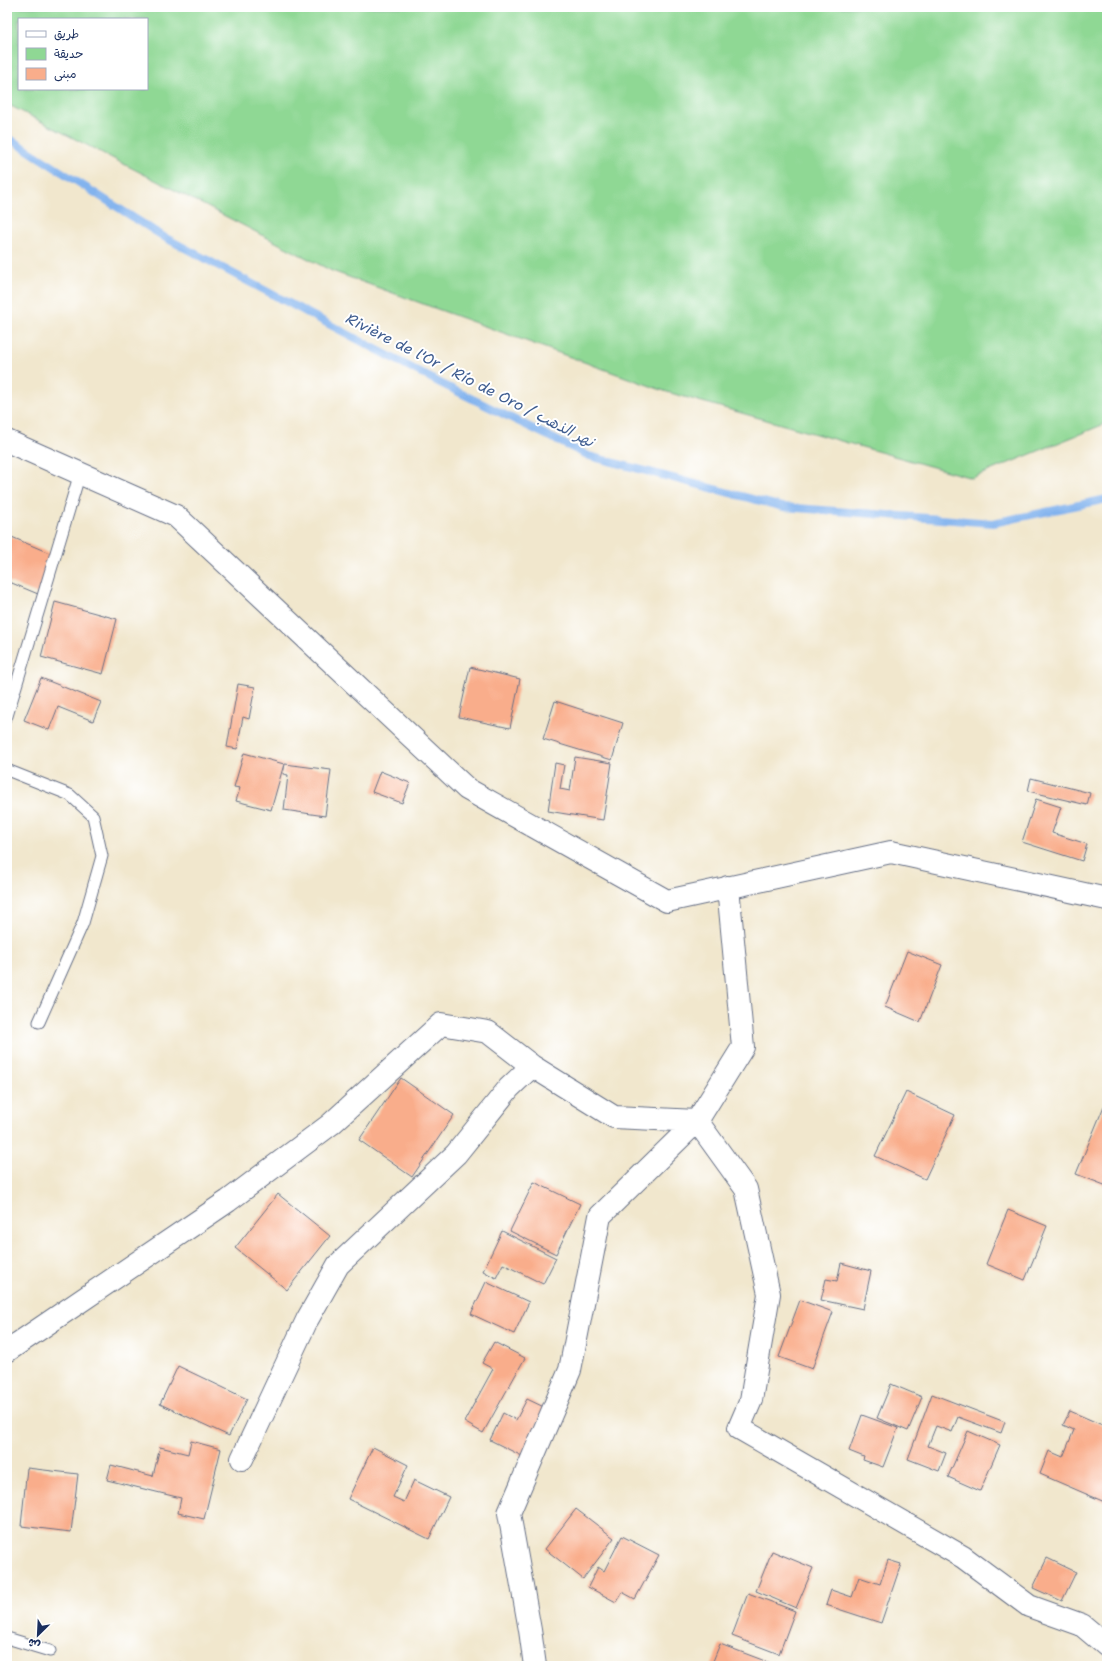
<svg xmlns="http://www.w3.org/2000/svg" width="1114" height="1673" font-family="'Shantell Sans','Playpen Sans Arabic',sans-serif">
<style>
.green{fill:#8fd894;stroke:#558479;fill-rule:evenodd}
.lines{fill:none;stroke-linecap:round;stroke-linejoin:round}
.stream{stroke:#82b3ee;stroke-width:8}
.building{fill:#f9ad8b}
.lane-casing{stroke:#666f85;stroke-width:13}
.street-casing{stroke:#666f85;stroke-width:24}
.lane{stroke:#fff;stroke-width:11}
.street{stroke:#fff;stroke-width:22}
.labels{text-anchor:middle;dominant-baseline:central;stroke-width:4;stroke-linejoin:round;paint-order:stroke}
.water-label{font-size:15px;font-style:italic;fill:#3f5d90;stroke:#fff}
</style>
<rect width="100%" height="100%" fill="#fff"/>
<filter id="ink" filterUnits="userSpaceOnUse"><feTurbulence type="fractalNoise" baseFrequency=".025" numOctaves="2"/><feDisplacementMap in="SourceGraphic" scale="8" xChannelSelector="R" yChannelSelector="G"/><feConvolveMatrix kernelMatrix="1 2 1 2 8 2 1 2 1" color-interpolation-filters="sRGB"/></filter>
<filter id="wash" filterUnits="userSpaceOnUse"><feTurbulence type="fractalNoise" baseFrequency=".012" numOctaves="4" result="noise"/><feDisplacementMap in="SourceGraphic" scale="16" xChannelSelector="R" yChannelSelector="G"/><feGaussianBlur stdDeviation="0.9" result="paint"/><feColorMatrix in="noise" values="0 0 0 0 0 0 0 0 0 0 0 0 0 0 0 0 0 1.4 0 .05"/><feComposite in="paint" operator="in"/></filter>
<g filter="url(#wash)">
<rect width="100%" height="100%" fill="#f1e7cd"/>
<path class="green" d="M7,7H1107V423L972,478L667,392L332,271L7,104ZM19,19H147V89H19Z"/>
<g class="lines">
<path class="stream" d="M7,137L164,237L440,383L589,456L783,507L993,523L1107,499"/>
</g>
<g id="blocks">
<path class="building" d="M7,535L54,555L38,594L7,581Z
M55,602L117,619L103,674L41,657Z
M470,667L520,679L510,728L459,717Z
M41,678L101,702L93,721L58,707L49,730L24,720Z
M238,684L255,687L249,719L243,717L237,749L227,747Z
M555,701L623,723L612,760L543,739Z
M244,753L284,764L271,810L236,801L240,788L234,787Z
M575,757L612,763L603,820L548,811L555,763L564,765L560,789L570,791Z
M285,764L331,770L325,816L284,810L288,775L283,774Z
M380,771L410,783L402,803L372,792Z
M1031,778L1090,793L1087,805L1028,791Z
M1036,799L1061,807L1052,833L1087,844L1082,861L1022,842Z
M907,951L942,965L920,1022L885,1007Z
M401,1078L454,1115L412,1177L359,1140Z
M906,1092L955,1115L925,1179L875,1156Z
M1104,1106L1107,1107V1186L1076,1174Z
M534,1182L580,1204L556,1254L510,1231Z
M278,1194L330,1236L287,1290L235,1248Z
M1008,1210L1047,1226L1025,1280L986,1264Z
M502,1231L556,1258L543,1284L503,1264L496,1278L483,1271Z
M841,1263L871,1271L863,1309L821,1300L826,1279L837,1281Z
M486,1282L529,1302L514,1334L471,1314Z
M800,1300L833,1312L812,1369L779,1357Z
M494,1342L525,1358L483,1433L464,1422L493,1369L482,1363Z
M178,1366L247,1399L229,1436L160,1404Z
M891,1384L922,1397L908,1431L877,1418Z
M932,1394L1005,1422L1001,1433L958,1417L952,1432L936,1426L928,1446L946,1453L939,1471L908,1459Z
M527,1399L546,1408L522,1456L490,1440L503,1413L516,1420Z
M1070,1411L1107,1427V1503L1040,1474L1049,1451L1063,1457L1074,1430L1063,1425Z
M862,1415L898,1428L883,1467L863,1460L864,1457L849,1451Z
M968,1431L1000,1445L980,1491L948,1477Z
M191,1441L221,1449L204,1519L178,1513L181,1498L107,1480L111,1465L153,1476L160,1447L188,1454Z
M373,1447L408,1465L393,1497L404,1502L414,1480L449,1497L429,1539L348,1499Z
M27,1468L78,1474L71,1532L21,1526Z
M576,1509L614,1538L583,1579L545,1549Z
M622,1536L659,1555L635,1599L622,1592L616,1602L588,1587L598,1567L604,1571Z
M772,1551L813,1568L796,1608L756,1591Z
M1047,1558L1076,1572L1062,1601L1033,1588Z
M888,1560L901,1564L881,1623L826,1605L831,1590L852,1597L859,1577L880,1584Z
M748,1593L795,1611L779,1654L732,1636Z
M720,1644L773,1664L772,1666H711Z
M180,1662L191,1666H179Z"/>
</g>
</g>
<g filter="url(#ink)">
<use href="#blocks" fill-opacity="0" stroke="#666f85" stroke-width="1"/>
<g class="lines">
<g class="lane-casing">
<path id="lane" d="M7,716L80,473
M7,770L70,795L93,816L102,856L83,923L39,1022
M7,1638L50,1651"/>
</g>
<g class="street-casing">
<path id="street" d="M7,441L176,516L467,789L667,901L891,852L1107,899
M7,1351L228,1201L331,1124L441,1024L488,1032L532,1066L614,1117L697,1121L746,1189L769,1294L751,1400L739,1428L963,1557L1029,1606L1082,1625L1107,1646
M242,1459L307,1320L338,1265L456,1154L509,1088L532,1066
M535,1666L530,1630L509,1513L570,1370L600,1216L697,1121L743,1047L728,887"/>
</g>
<use href="#lane" class="lane"/>
<use href="#street" class="street"/>
</g>
</g>
<g class="labels">
<g class="water-label">
<text transform="translate(470 380) rotate(27)">Rivière de l'Or / Río de Oro / نهر الذهب</text>
</g>
</g>
<rect width="1114" height="1673" fill="none" stroke="#fff" stroke-width="24"/>
<rect x="18" y="18" width="130" height="72" fill="#ffffff" stroke="#a4acbf"/>
<rect x="26" y="31" width="20" height="6" fill="#ffffff" stroke="#a4acbf"/>
<text x="54" y="38" font-size="12" fill="#1b2f5e">طريق</text>
<rect x="26" y="48" width="20" height="12" fill="#8fd894" stroke="#a4acbf"/>
<text x="54" y="58" font-size="12" fill="#1b2f5e">حديقة</text>
<rect x="26" y="68" width="20" height="12" fill="#f9ad8b" stroke="#a4acbf"/>
<text x="54" y="78" font-size="12" fill="#1b2f5e">مبنى</text>
<g transform="translate(38 1635) rotate(204)" stroke="#ffffff" stroke-width="3" paint-order="stroke">
<path d="M0-3L7 15L0 10L-7 15Z" fill="#1b2f5e"/>
<text y="-6" font-size="11" font-weight="bold" text-anchor="middle" fill="#1b2f5e">ش</text>
</g>
</svg>
